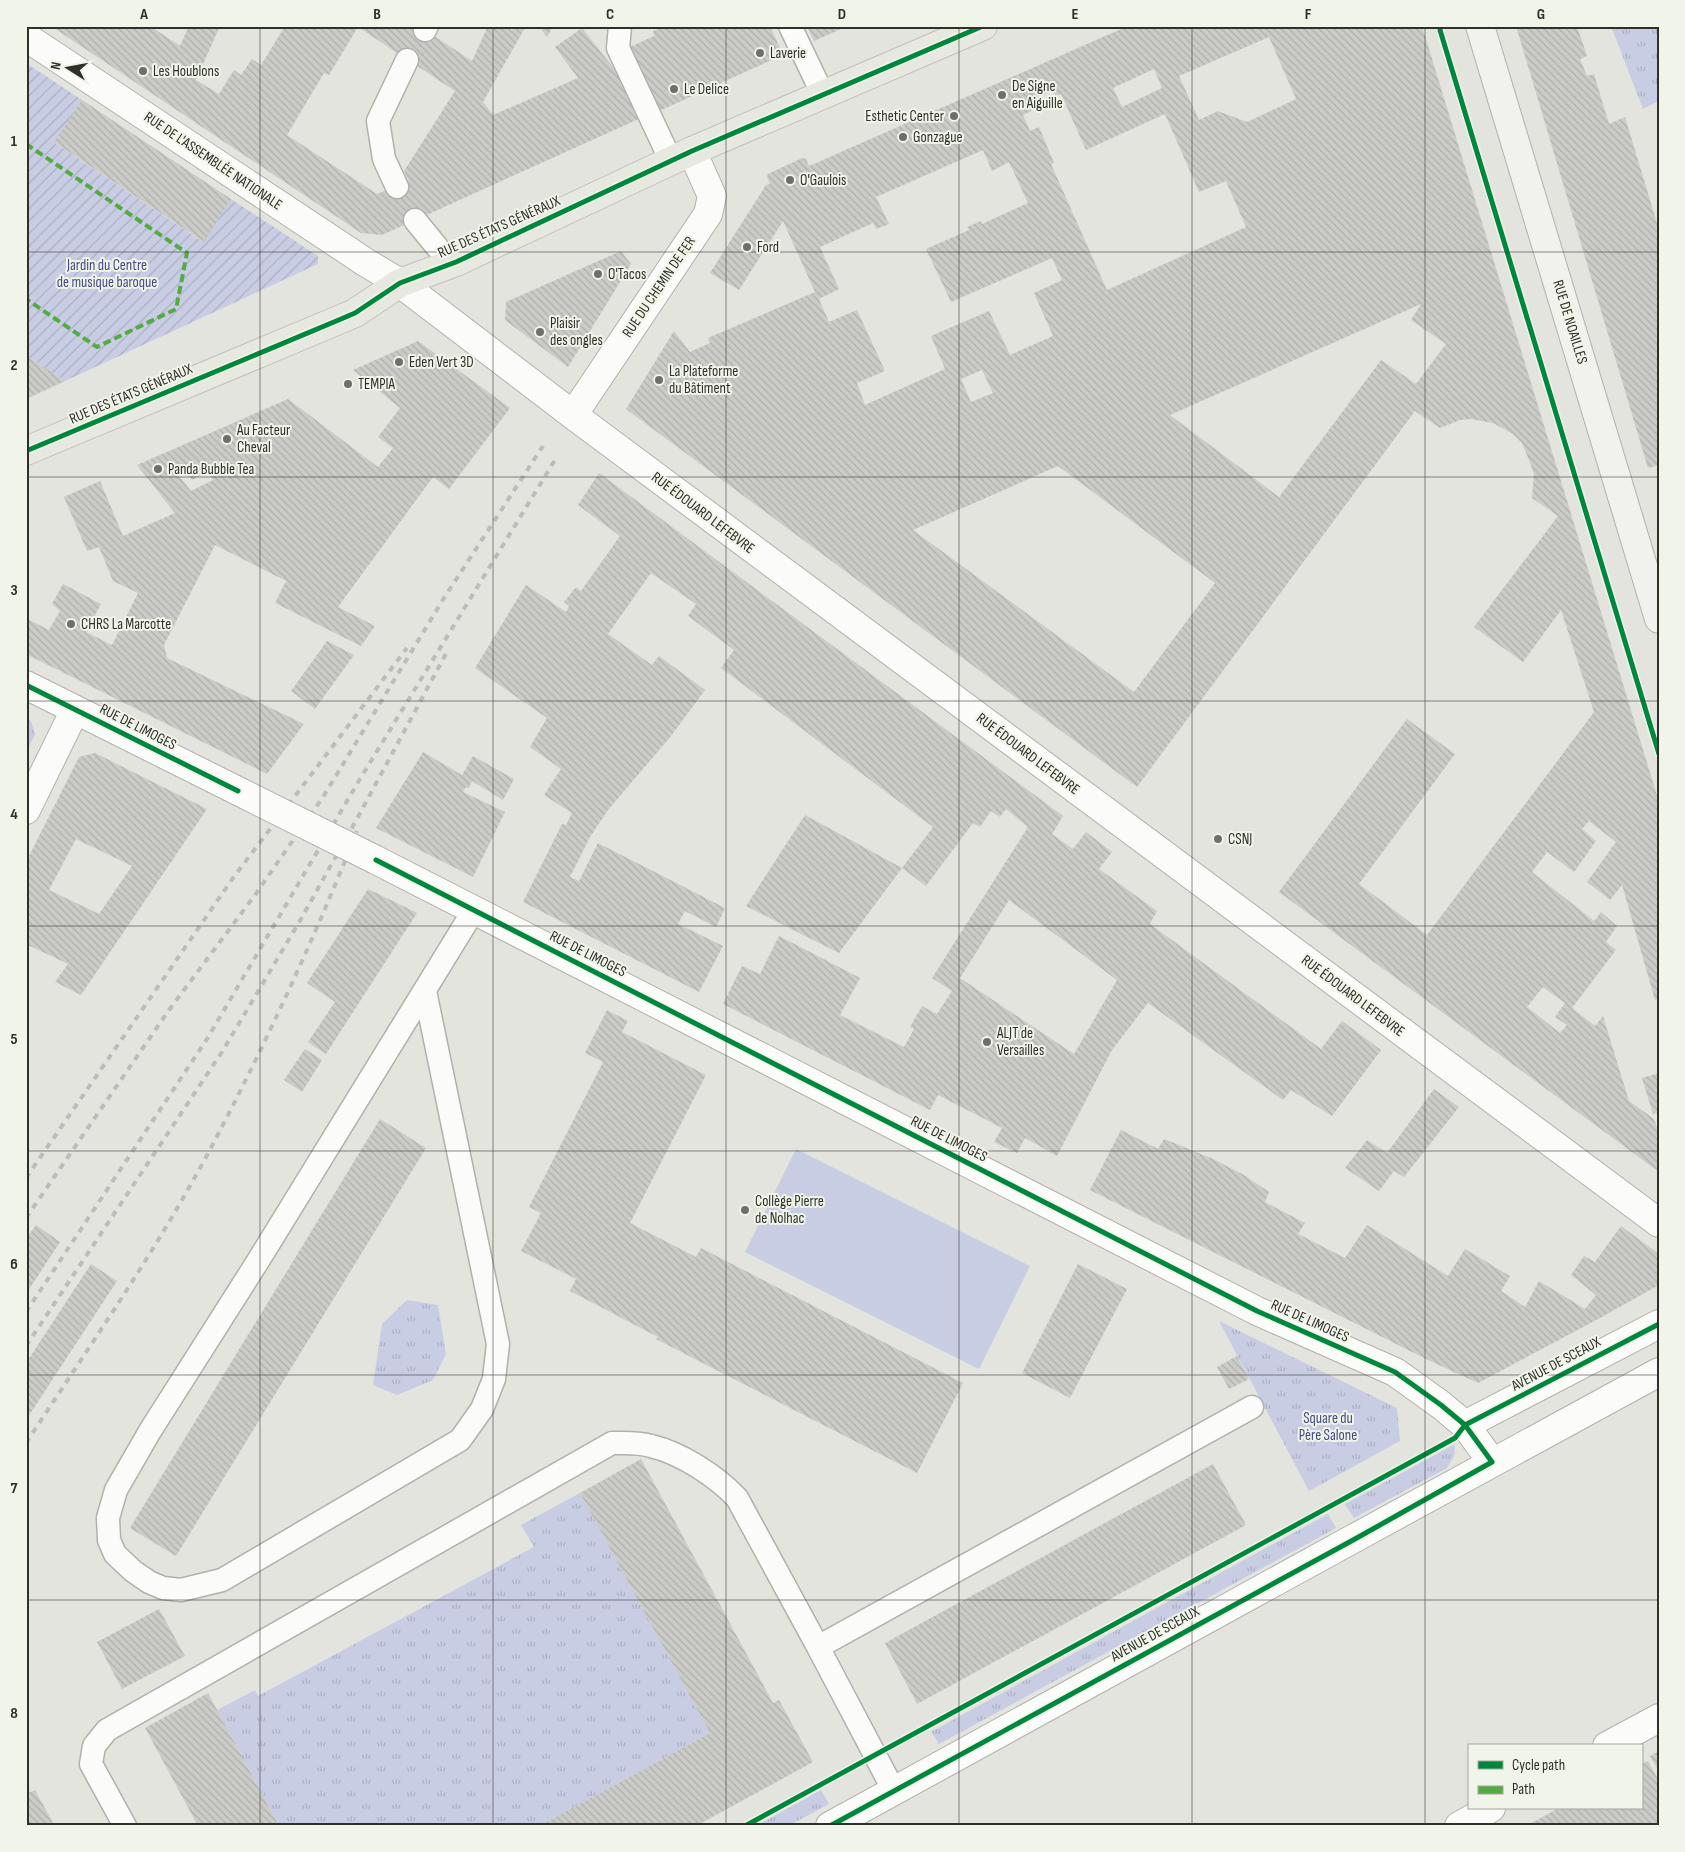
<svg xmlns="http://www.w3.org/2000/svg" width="1685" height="1852" font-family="'Sofia Sans Condensed',sans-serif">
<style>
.grass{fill:url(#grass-tufts)}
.garden{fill:url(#garden-furrows)}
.pitch{fill:#c8cde4}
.building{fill:url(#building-back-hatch);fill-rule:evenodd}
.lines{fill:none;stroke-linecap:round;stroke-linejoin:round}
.lane-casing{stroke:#b0b1ac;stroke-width:25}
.street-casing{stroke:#b0b1ac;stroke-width:30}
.secondary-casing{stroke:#b0b1ac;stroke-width:30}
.primary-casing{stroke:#bfc0bd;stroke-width:30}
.lane{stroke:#fbfbfa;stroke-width:22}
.street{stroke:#fbfbfa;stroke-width:28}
.secondary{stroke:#f1f2ed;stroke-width:28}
.primary{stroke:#e7e9e1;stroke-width:28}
.rail{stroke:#bcbcbb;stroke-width:4;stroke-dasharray:6 6;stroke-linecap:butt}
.street-bridge-casing{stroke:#b0b1ac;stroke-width:30;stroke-linecap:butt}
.street-bridge{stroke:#fbfbfa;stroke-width:28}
.quiet{stroke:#54ab44;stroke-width:4;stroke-dasharray:8 4;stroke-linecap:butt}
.cycleway-casing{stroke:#f1f4e8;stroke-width:8}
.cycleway{stroke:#00873e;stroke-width:5}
.grid{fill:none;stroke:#2f302c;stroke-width:1;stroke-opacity:0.55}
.poi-dot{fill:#6e6f6a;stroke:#f1f4e8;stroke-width:2}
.labels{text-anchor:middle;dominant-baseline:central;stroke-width:4;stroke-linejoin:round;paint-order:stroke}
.poi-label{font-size:15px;fill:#2f302c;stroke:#f1f4e8;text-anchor:start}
.street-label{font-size:15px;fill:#2f302c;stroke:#f1f4e8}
.park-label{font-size:15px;fill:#42498c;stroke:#f1f4e8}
.neatline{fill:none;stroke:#2f302c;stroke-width:2}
.grid-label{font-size:16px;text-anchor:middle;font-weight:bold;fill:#2f302c}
</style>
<defs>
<pattern id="grass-tufts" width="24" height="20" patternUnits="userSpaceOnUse" patternTransform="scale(1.25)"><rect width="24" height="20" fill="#c8cde4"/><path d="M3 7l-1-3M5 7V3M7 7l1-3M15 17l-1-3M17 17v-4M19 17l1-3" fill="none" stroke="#acb0c4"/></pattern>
<pattern id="garden-furrows" width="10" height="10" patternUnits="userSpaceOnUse" patternTransform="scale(1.25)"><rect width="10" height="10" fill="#c8cde4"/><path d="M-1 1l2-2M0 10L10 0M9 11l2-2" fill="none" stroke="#acb0c4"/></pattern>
<pattern id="building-back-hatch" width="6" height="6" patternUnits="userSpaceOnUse" patternTransform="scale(1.25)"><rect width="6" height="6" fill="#cbccc8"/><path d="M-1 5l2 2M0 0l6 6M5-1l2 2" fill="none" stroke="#afb0ac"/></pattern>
</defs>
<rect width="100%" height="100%" fill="#e3e4de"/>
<path class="grass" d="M1611,26H1659V101L1643,109Z
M26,719L31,721L35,735L26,752Z
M407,1300L438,1305L446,1354L433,1380L397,1395L373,1385L382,1324Z
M1219,1321L1397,1408L1400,1441L1309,1491Z
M1455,1444L1454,1456L1447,1468L1354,1518L1345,1504Z
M580,1493L710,1733L539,1826H279L217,1710L255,1690L258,1696L534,1547L521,1525Z
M1328,1514L1336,1528L939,1744L931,1732Z
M821,1790L829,1804L788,1826H756Z"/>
<path class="garden" d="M26,63L82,100L55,143L203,242L231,199L318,256V264L65,381L26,355Z"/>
<path class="pitch" d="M796,1149L1030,1266L979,1369L745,1252Z"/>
<path class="building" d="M51,26H150L180,46L189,26H220L196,80L219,94L234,70L241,75L252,59L261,65L285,26H419L472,61L488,26H507L512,31L515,26H526L483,102L493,115L578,78L555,47L582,28L627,85L641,118L382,235L361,233ZM358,27L455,91L404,171L409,181L377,194L287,135L324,73L329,75Z
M539,26H553L547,37Z
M665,26H714L716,30L725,26H770L783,55L657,112L630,47L654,36L653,31Z
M807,26H841L843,28L814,41Z
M1128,26H1422L1659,802V999L1655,1000L1622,885L1610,900L1587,882L1616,842L1589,821L1582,829L1596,841L1574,872L1547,852L1532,872L1594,921L1601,912L1617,926L1606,942L1616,950L1572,1008L1595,1026L1603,1016L1629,1101L1654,1119L1659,1134V1172L1279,892L1407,719L1455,754L1359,884L1427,935L1594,712L1561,610L1523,662L1474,627L1558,516L1532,498L1534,474L1531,465L1522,443L1513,434L1493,423L1471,419L1460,420L1440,428L1415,411L1137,787L626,409L674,331L690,352L710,343L708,338L815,292L783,221L739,290L710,273L766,185L770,184L767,177L768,174L802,158L806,159L809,166ZM1269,37L1296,99L1247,122L1218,111L1199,120L1179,76ZM1154,69L1162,88L1122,107L1113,88ZM1053,90L1056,96L1061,94L1086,150L1165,114L1199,192L1226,181L1246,227L1107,290L1051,164L1054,163L1039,127L1030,131L1023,115L1035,109L1032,100ZM983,150L992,171L1009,162L1028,203L982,224L981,221L967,227L969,230L926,249L951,302L1052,258L1062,280L1034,293L1053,336L1010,355L989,311L931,336L945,369L865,405L857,383L885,371L857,310L829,322L819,299L839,289L820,247L873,223L876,229L889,224L876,197ZM1421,304L1411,320L1446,344L1416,384L1381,360L1279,497L1170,415ZM982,370L993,393L971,402L961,379ZM1058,466L1215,583L1134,692L913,530ZM1543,987L1565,1003L1555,1017L1567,1025L1560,1033L1527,1007Z
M1516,26H1577L1587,56L1580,59L1587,76L1594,74L1609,124L1625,117L1659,230V465L1648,468Z
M82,100L231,199L204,242L54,142Z
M621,251L631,264L568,367L505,320L506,302Z
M418,341L510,408L449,489L433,477L338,607L375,626L361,646L275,603L286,581L215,545L164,645L167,658L304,724L267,774L26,654V618L49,630L60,611L52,604L63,584L101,604L86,632L112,645L138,593L113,581L99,547L87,551L64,497L100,481L123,536L175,513L137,465L288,399L378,467L393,448L378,437L400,408L353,370ZM184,469L192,480L208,471L213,480L191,491L177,473Z
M26,355L65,381L26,399Z
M599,473L1063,816L1052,834L1063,842L1073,849L1086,832L1112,852L1099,869L1157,911L1150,924L1321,1049L1342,1021L1381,1050L1332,1116L1291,1090L1283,1100L1148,1003L1112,1050L1057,1156L1025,1138L1017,1153L994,1142L1002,1128L938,1095L930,1110L723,1004L742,966L760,974L779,936L860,978L840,1015L904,1047L914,1029L910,1027L922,1006L937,1014L952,991L932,978L1028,827L1006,809L1000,817L991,811L980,827L973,823L926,886L902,868L839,953L746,906L805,815L902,868L933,827L721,668L734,650L688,616L696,604L651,573L608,634L652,665L659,656L705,690L671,736L608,810L590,837L570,877L579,881L598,843L725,908L716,927L685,911L678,924L723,946L699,992L523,902L562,824L566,825L572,813L544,795L561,769L530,747L547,718L475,668L526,585L566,612L569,606L564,602L576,587L581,591L620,536L578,505ZM1009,900L1117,980L1074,1054L960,978Z
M327,641L354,655L315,709L291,691Z
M423,752L462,775L473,756L514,779L503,800L472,781L469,788L466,787L463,792L505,812L473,877L376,828Z
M95,753L207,809L81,995L55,982L68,964L26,944V862L79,757ZM76,839L132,866L99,914L49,890Z
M368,889L417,913L326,1054L308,1042L335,1002L307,983Z
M607,1010L628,1021L622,1032L706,1075L630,1223L696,1257L701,1248L963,1383L917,1473L656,1339L658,1337L570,1291L576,1279L521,1251L541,1213L529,1207L603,1062L585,1053Z
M305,1049L322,1060L302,1092L284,1080Z
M1659,1073V1112L1653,1114L1642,1078Z
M1434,1089L1459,1107L1404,1177L1394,1171L1379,1191L1345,1168L1367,1140L1387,1153Z
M380,1119L426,1148L176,1556L130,1528Z
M1121,1130L1158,1149L1164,1139L1211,1158L1244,1175L1269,1192L1265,1202L1305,1223L1298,1234L1345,1258L1367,1225L1448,1276L1465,1249L1510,1276L1501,1291L1525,1307L1539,1281L1585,1309L1596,1295L1571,1275L1584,1256L1595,1262L1621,1226L1659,1254V1285L1600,1318L1478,1383L1424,1358L1090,1190Z
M36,1225L60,1242L26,1294V1239Z
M91,1264L117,1281L26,1420V1363Z
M1078,1264L1127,1289L1070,1398L1022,1373Z
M1237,1356L1249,1379L1229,1389L1217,1367Z
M641,1459L773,1703L779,1700L813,1762L696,1826H539L710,1733L580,1493Z
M1213,1464L1246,1525L917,1704L885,1643Z
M159,1609L185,1656L122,1689L97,1642Z
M208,1693L217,1710L279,1826H198L164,1763L145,1728Z
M1659,1751V1772L1650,1756Z
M1648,1761L1659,1781V1826H1526L1559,1808H1641V1764Z
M35,1790L53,1823L55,1826H26V1794Z"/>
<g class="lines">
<g class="lane-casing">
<path id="lane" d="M620,26L618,48L671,161
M790,26L823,95
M425,30L427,26
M397,187L384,159L378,121L407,60
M415,220L437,247
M425,991L498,1344L494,1379L482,1409L460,1440L222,1580L181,1590L163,1588L149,1582L133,1571L115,1554L109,1540L108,1518L116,1490L150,1431L258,1261L474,910
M818,1647L894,1791
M125,1826L91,1764L94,1746L107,1730L612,1443C625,1443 639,1442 651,1446C681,1453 716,1476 737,1498L818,1647L1252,1407"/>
</g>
<g class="street-casing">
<path id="street" d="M26,37L365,262L400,283L573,415L1659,1223
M573,415L708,214L712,196L692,151
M26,685L238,791
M26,810L75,710
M376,860L1257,1311L1395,1372L1441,1405L1465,1425L1492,1462
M1465,1425L1659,1324
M1607,1746L1659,1718
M830,1826C1106,1675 1382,1522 1659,1372
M1459,1826L1491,1808"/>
</g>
<g class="secondary-casing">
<path id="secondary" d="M1480,26L1659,619"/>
</g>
<g class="primary-casing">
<path id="primary" d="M26,451L341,319L355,313L400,283L456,262L692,151L983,26"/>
</g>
<use href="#lane" class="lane"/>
<use href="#street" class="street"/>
<use href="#secondary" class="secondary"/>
<use href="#primary" class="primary"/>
<path class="rail" d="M26,1178L233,878L407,648
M26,1218L169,1010L255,895L323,797L444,598L543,446
M26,1312L207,1039L360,779L555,460
M26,1346L222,1052L301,919L359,815L448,650
M26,1443C91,1344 159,1247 214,1142C267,1041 315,937 357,831"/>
<g class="street-bridge-casing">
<path id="street-bridge" d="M238,791L376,860"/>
</g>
<use href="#street-bridge" class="street-bridge"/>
<path class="quiet" d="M26,144L187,253L176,309L97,347L26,299"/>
<g class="cycleway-casing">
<path id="cycleway" d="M1441,26L1440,30L1659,754
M26,451L341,319L355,313L400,283L456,262L692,151L983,26
M26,685L238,791
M376,860L1257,1311L1395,1372L1441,1405L1465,1425L1492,1462L1355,1539L830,1826
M745,1826L1455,1438L1465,1425L1659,1324"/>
</g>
<use href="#cycleway" class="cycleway"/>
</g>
<path class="grid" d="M260,26V1826M493,26V1826M726,26V1826M959,26V1826M1192,26V1826M1425,26V1826M26,252H1659M26,477H1659M26,701H1659M26,926H1659M26,1151H1659M26,1375H1659M26,1600H1659"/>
<g class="poi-dot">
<circle cx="760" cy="53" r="5"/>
<circle cx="143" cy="71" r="5"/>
<circle cx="674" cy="89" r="5"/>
<circle cx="1002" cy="95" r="5"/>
<circle cx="954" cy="116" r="5"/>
<circle cx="903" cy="137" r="5"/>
<circle cx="790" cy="180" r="5"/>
<circle cx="747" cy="247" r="5"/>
<circle cx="598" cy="274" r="5"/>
<circle cx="540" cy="332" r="5"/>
<circle cx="399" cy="362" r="5"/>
<circle cx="659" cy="380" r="5"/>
<circle cx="348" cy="384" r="5"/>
<circle cx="227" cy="439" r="5"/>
<circle cx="158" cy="469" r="5"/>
<circle cx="71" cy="624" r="5"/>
<circle cx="1218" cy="839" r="5"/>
<circle cx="987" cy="1042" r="5"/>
<circle cx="745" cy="1210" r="5"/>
</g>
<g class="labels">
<g class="poi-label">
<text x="770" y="53">Laverie</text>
<text x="153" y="71">Les Houblons</text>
<text x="1012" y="86">De Signe<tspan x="1012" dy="17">en Aiguille</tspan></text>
<text x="684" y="89">Le Delice</text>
<text x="944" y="116" text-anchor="end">Esthetic Center</text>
<text x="913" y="137">Gonzague</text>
<text x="800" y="180">O'Gaulois</text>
<text x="757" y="247">Ford</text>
<text x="608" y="274">O'Tacos</text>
<text x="550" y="323">Plaisir<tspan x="550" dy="17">des ongles</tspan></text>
<text x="409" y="362">Eden Vert 3D</text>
<text x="669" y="371">La Plateforme<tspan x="669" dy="17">du Bâtiment</tspan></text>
<text x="358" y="384">TEMPIA</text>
<text x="237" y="430">Au Facteur<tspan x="237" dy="17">Cheval</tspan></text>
<text x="168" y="469">Panda Bubble Tea</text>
<text x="81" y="624">CHRS La Marcotte</text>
<text x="1228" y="839">CSNJ</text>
<text x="997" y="1033">ALJT de<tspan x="997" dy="17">Versailles</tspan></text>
<text x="755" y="1201">Collège Pierre<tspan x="755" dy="17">de Nolhac</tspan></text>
</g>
<g class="street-label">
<text transform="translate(213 161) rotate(34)">RUE DE L'ASSEMBLÉE NATIONALE</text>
<text transform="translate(499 227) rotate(-24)">RUE DES ÉTATS GÉNÉRAUX</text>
<text transform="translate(659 287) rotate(-56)">RUE DU CHEMIN DE FER</text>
<text transform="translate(1570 322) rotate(73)">RUE DE NOAILLES</text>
<text transform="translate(131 394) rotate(-23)">RUE DES ÉTATS GÉNÉRAUX</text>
<text transform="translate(703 513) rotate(37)">RUE ÉDOUARD LEFEBVRE</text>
<text transform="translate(138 727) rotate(27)">RUE DE LIMOGES</text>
<text transform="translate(1028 754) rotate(37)">RUE ÉDOUARD LEFEBVRE</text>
<text transform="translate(588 954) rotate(27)">RUE DE LIMOGES</text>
<text transform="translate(1353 996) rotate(37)">RUE ÉDOUARD LEFEBVRE</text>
<text transform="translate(949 1139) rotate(27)">RUE DE LIMOGES</text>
<text transform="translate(1310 1321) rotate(24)">RUE DE LIMOGES</text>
<text transform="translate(1556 1364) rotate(-28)">AVENUE DE SCEAUX</text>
<text transform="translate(1155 1634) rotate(-29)">AVENUE DE SCEAUX</text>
</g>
<g class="park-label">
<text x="107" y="265">Jardin du Centre<tspan x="107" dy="17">de musique baroque</tspan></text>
<text x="1328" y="1418">Square du<tspan x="1328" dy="17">Père Salone</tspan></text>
</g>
</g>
<rect width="1685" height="1852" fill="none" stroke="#f1f4e8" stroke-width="55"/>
<rect x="1468" y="1744" width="175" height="65" fill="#f1f4e8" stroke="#a3a69d"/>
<rect x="1478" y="1761" width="25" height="8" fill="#00873e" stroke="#a3a69d"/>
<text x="1512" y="1770" font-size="15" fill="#2f302c">Cycle path</text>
<rect x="1478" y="1786" width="25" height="8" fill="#54ab44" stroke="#a3a69d"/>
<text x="1512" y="1794" font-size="15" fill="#2f302c">Path</text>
<g transform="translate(68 68) rotate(281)" stroke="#f1f4e8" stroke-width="4" paint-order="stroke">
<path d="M0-4L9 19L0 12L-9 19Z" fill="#2f302c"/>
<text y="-8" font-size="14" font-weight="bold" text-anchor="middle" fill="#2f302c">N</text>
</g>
<rect x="28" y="28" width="1630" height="1796" class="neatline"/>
<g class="grid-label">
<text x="144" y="19">A</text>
<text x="377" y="19">B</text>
<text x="610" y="19">C</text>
<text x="842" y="19">D</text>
<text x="1075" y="19">E</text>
<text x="1308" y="19">F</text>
<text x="1541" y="19">G</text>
<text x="14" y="146">1</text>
<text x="14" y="370">2</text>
<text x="14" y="595">3</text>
<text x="14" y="819">4</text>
<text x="14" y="1044">5</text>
<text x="14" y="1269">6</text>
<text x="14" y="1493">7</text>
<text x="14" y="1718">8</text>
</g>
</svg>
